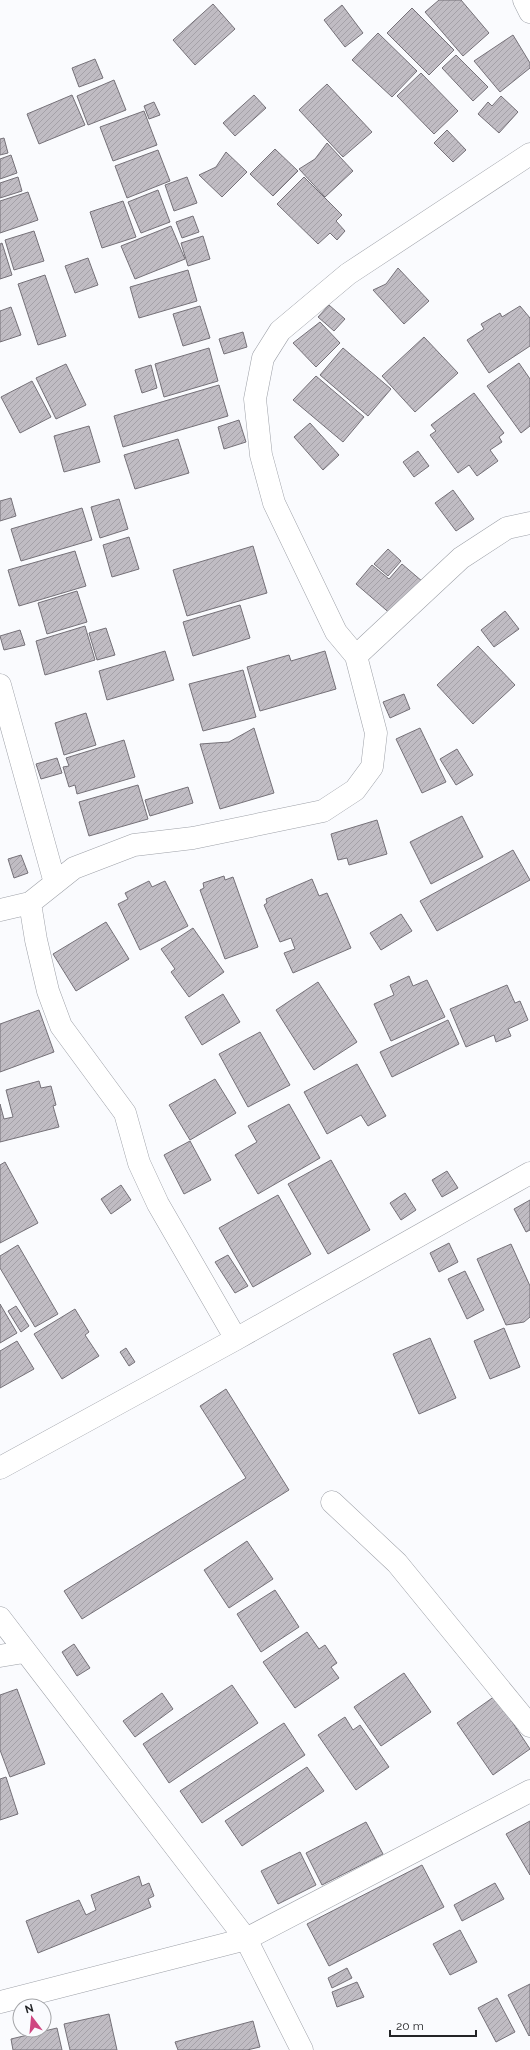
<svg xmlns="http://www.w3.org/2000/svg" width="530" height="2050" font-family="Raleway,sans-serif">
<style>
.building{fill:url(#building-hatch);stroke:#757178}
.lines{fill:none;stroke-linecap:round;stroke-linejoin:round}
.minor-casing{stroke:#9ea1a8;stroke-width:23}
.minor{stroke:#fff;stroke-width:22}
</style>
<defs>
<pattern id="building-hatch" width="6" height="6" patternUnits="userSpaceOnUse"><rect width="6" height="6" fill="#c0bcc3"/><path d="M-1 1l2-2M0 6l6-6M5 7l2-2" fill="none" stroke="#a5a1a8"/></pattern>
</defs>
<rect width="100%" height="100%" fill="#fafbfe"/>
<path class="building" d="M439,0H461L489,33L463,56L425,12Z
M213,4L235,29L195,65L173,40Z
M342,5L363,33L345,47L324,20Z
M412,8L454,50L429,75L387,33Z
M378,33L417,71L392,97L352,60Z
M513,35L530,63V68L500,92L474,61Z
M456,55L488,87L473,101L442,68Z
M95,59L103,78L79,87L72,68Z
M421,73L458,111L434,134L397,96Z
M114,80L126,110L88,125L77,96Z
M327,84L372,132L343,157L299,110Z
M72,95L85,125L39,144L27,114Z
M254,95L266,108L235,136L223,123Z
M501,96L518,112L499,133L478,114L488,102L492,106Z
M154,102L160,115L149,119L144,106Z
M144,111L157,145L113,161L100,127Z
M447,130L466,150L453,162L434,143Z
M4,138L8,153L0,155V139Z
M327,143L353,171L325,197L299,169L315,159Z
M275,149L298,171L273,196L250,174Z
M158,150L170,181L127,198L115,166Z
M226,152L247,172L222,197L199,175L216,167Z
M11,155L17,173L0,179V159Z
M18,177L22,191L0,198V183Z
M187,177L197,203L174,211L165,185Z
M304,177L342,215L336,221L345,231L337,240L330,233L318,244L277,204Z
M158,190L170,222L141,233L128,202Z
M28,192L38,220L0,233V201Z
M123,201L136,237L102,248L90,212Z
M193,216L199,232L182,238L176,222Z
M171,226L185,259L135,279L121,246Z
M34,231L44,261L14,270L5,240Z
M203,236L210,259L188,266L181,243Z
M2,243L12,275L0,279V244Z
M88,258L98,285L75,293L65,266Z
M398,268L429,301L404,324L373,290L386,284Z
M188,270L197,301L139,318L130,287Z
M45,275L66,336L38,345L18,284Z
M329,305L345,319L334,331L318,317Z
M200,306L210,338L183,346L173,314Z
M520,306L530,318V346L489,373L467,340L484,329L481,324L500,313L502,317Z
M11,307L21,335L0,342V311Z
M320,322L340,343L316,367L293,343Z
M243,332L247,347L224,354L219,339Z
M424,337L458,373L415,412L382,376Z
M209,348L218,381L164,397L155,364Z
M343,348L391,389L368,416L320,375Z
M519,363L530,379V426L521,433L487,386Z
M66,364L86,405L56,419L36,378Z
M151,365L157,388L142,393L135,370Z
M316,376L364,417L343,442L293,400Z
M32,381L51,417L20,433L1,397Z
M219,385L228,416L123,447L114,416Z
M474,393L504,433L499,437L502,442L490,450L498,461L477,476L469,465L458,473L430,435L436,431L431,425Z
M239,420L246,442L224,449L218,427Z
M310,423L339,455L323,470L294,437Z
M89,426L100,462L64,472L54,436Z
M178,439L189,473L135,489L124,455Z
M418,451L429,466L414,477L403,462Z
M453,490L474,519L456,531L435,503Z
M11,498L16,516L0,521V501Z
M119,499L128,529L100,538L91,507Z
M82,508L92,540L21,561L11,529Z
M129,537L139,569L112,577L103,545Z
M253,546L267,593L187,616L173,570Z
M388,549L401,561L388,576L374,564Z
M75,551L86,586L19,606L8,570Z
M402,564L423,582L393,616L356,584L372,565L389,579Z
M77,591L87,622L47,634L38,603Z
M240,605L250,638L193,656L183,622Z
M505,611L519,629L494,647L481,630Z
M85,626L95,660L45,675L36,641Z
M106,628L115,655L97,660L89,633Z
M20,630L25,645L4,650L0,636Z
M478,646L515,685L473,724L437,685Z
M165,651L174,680L107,700L99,671Z
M325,651L336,689L260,711L247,667L289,655L291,661Z
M243,670L256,717L203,731L189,684Z
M404,694L410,709L390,718L383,702Z
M86,713L96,745L64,755L55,723Z
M254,728L274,793L220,809L200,744L229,742Z
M420,728L446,782L422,793L396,739Z
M124,740L135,777L77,794L75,785L69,787L63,767L69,766L66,758Z
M457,749L473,775L456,785L440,759Z
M57,758L62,773L41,779L36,764Z
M138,785L148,819L89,836L79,802Z
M188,787L193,803L150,816L145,800Z
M462,816L483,857L431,884L410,842Z
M377,820L387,854L349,865L347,858L338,860L331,834Z
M513,850L530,880L437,931L420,901Z
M21,855L28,873L14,878L8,859Z
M224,876L225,880L233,877L258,947L225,959L200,890L204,888L203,883Z
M312,879L319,896L327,893L351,948L293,973L284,953L295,949L291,938L280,942L264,905L267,903L266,899Z
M149,881L152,887L165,881L188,926L140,950L118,904L128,899L125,893Z
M401,914L412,931L381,950L370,933Z
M106,922L129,959L76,991L53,954Z
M193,928L224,972L189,997L171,972L175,969L161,949Z
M409,976L413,986L427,980L445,1017L391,1041L374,1004L394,995L390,985Z
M318,982L357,1042L314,1070L276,1010Z
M507,985L515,1003L520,1001L528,1020L508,1029L511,1036L496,1042L494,1035L466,1047L450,1009Z
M223,994L240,1022L202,1045L185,1017Z
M39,1010L54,1052L0,1072V1024Z
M448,1020L459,1044L392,1077L380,1052Z
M260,1032L290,1085L248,1107L219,1054Z
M357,1064L386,1116L368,1126L361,1115L327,1134L304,1092Z
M215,1079L236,1113L190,1140L169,1105Z
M39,1081L41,1088L51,1086L56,1105L53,1106L59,1127L0,1142V1104L4,1119L13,1117L6,1090Z
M289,1104L320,1158L258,1194L235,1155L257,1142L248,1126Z
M190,1141L211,1180L184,1194L164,1155Z
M331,1160L370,1230L328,1254L288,1184Z
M5,1162L38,1223L0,1243V1165Z
M447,1171L458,1188L442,1197L432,1180Z
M121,1185L131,1200L111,1214L101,1199Z
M405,1193L416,1210L401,1220L390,1203Z
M278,1195L311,1254L253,1287L219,1228Z
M530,1200V1230L526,1232L514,1209Z
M449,1243L458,1262L439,1272L430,1253Z
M511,1244L530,1286V1317L524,1322L506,1325L477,1259Z
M18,1245L58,1314L35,1327L0,1268V1256Z
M228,1255L248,1286L235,1293L215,1262Z
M465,1271L484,1310L467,1319L448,1279Z
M0,1304L17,1333L0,1343Z
M16,1306L29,1326L21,1332L8,1311Z
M75,1309L89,1332L85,1335L99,1356L62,1379L34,1334Z
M504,1328L520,1367L490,1379L474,1341Z
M430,1338L456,1398L419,1414L393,1354Z
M17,1341L34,1369L0,1388V1351Z
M126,1348L135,1362L129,1366L120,1352Z
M226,1389L289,1490L82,1619L64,1591L246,1478L200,1406Z
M247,1541L273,1579L229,1608L204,1570Z
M275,1590L299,1627L261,1652L237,1614Z
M307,1632L319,1649L325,1645L337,1663L331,1667L339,1678L295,1708L263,1662Z
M74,1644L90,1668L77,1676L62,1652Z
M404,1673L431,1712L381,1746L354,1707Z
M232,1685L258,1723L169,1783L143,1744Z
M17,1689L45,1764L10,1777L0,1750V1695Z
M162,1693L173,1709L135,1737L123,1721Z
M495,1696L530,1749L493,1775L457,1723Z
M345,1717L353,1730L360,1725L389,1767L356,1790L318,1735Z
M284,1723L305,1755L202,1823L180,1791Z
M307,1767L324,1791L242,1846L225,1821Z
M6,1777L18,1814L0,1820V1779Z
M530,1821V1875L506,1834Z
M366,1822L383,1854L322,1885L306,1853Z
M300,1852L316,1885L278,1904L261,1871Z
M422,1865L444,1907L329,1966L307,1924Z
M139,1876L142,1886L149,1883L154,1896L148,1899L151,1907L38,1953L26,1921L79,1900L86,1915L96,1910L91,1895Z
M495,1883L504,1899L462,1921L454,1905Z
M460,1930L477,1962L450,1975L433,1944Z
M347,1968L352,1978L332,1988L328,1978Z
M357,1982L364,1997L337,2007L332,1992Z
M530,1984V2035L529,2036L508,1995Z
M497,1998L515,2032L496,2042L478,2008Z
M109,2014L117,2050H70L64,2024Z
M253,2021L260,2047L247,2050H178L175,2042Z
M57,2028L62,2050H13L11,2039Z"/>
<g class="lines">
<g class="minor-casing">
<path id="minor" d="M524,0L530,12
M356,656L461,558L507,528L530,523
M0,685L55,883
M30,903L36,940L48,991L61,1026L125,1113L139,1163L158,1204L236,1339
M0,910L30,903L74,868L134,845L193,838L323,811L355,790L372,767L376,733L356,656L336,632L274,503L261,455L255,399L263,358L280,331L348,274L530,154
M0,1468L236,1339L530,1173
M332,1502L397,1563L530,1726
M0,1618L246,1939L302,2050
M0,1656L24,1652
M0,2002L246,1939L530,1791"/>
</g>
<use href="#minor" class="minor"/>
</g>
<g transform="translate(32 2018) rotate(344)"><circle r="19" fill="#fafbfe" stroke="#a4a5a8"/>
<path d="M0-3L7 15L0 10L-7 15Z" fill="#cf4681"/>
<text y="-6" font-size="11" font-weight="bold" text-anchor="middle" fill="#232427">N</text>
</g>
<path d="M390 2030v6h86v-6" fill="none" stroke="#232427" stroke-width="2"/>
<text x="396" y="2030" font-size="12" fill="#232427" stroke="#fafbfe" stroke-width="3" paint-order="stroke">20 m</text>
</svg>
